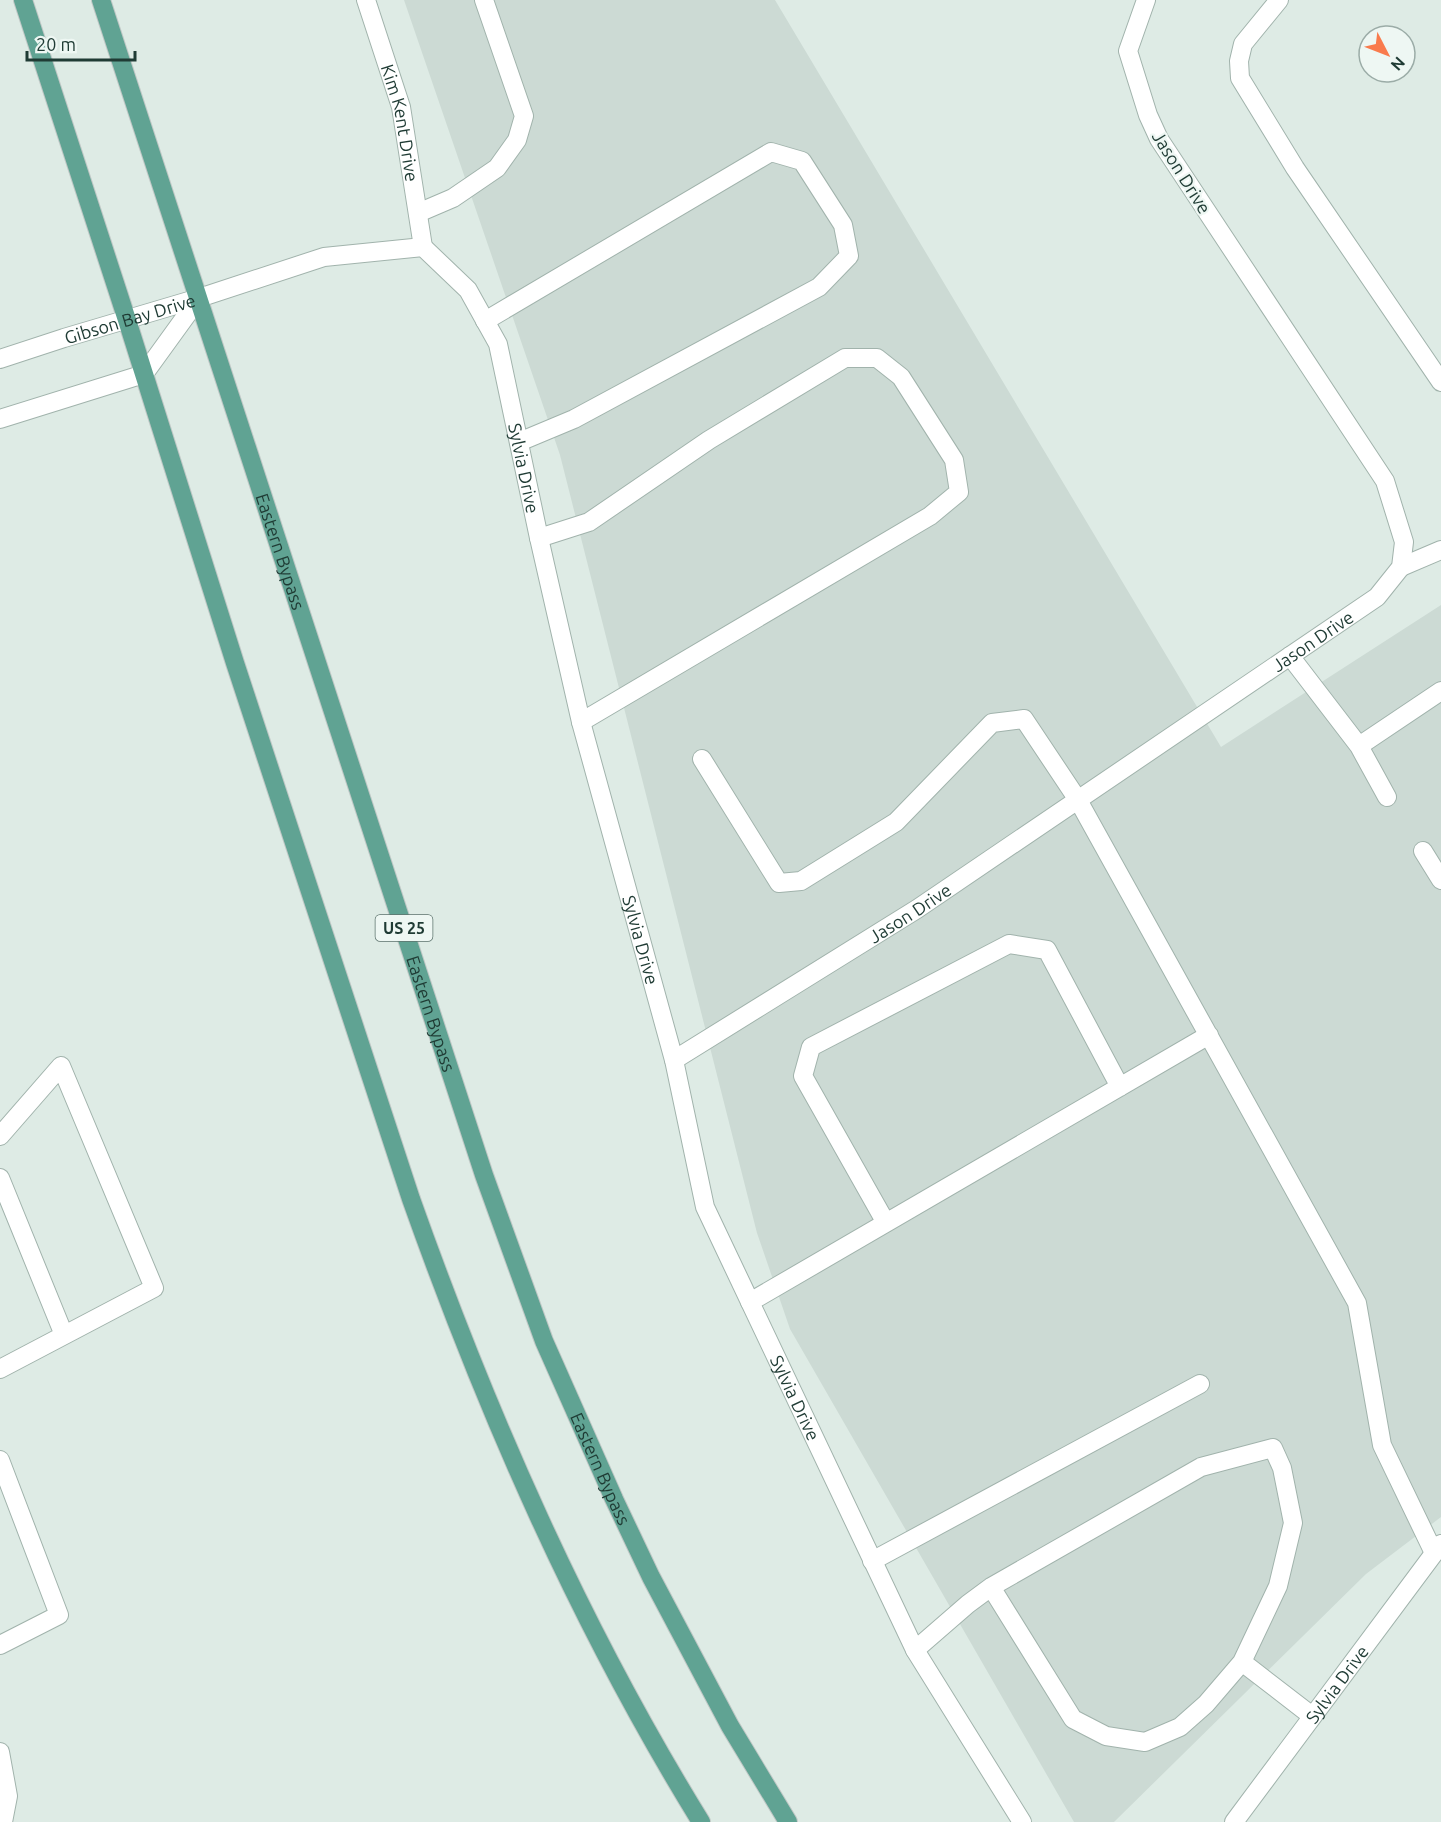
<svg xmlns="http://www.w3.org/2000/svg" width="1441" height="1822" font-family="Ubuntu,sans-serif">
<style>
.built{fill:#ccdad4}
.lines{fill:none;stroke-linecap:round;stroke-linejoin:round}
.service-casing{stroke:#a1b3ac;stroke-width:20}
.minor-casing{stroke:#a1b3ac;stroke-width:20}
.tertiary-casing{stroke:#a1b3ac;stroke-width:20}
.primary-casing{stroke:#c0c8c6;stroke-width:20}
.service{stroke:#fff;stroke-width:18}
.minor{stroke:#fff;stroke-width:18}
.tertiary{stroke:#fff;stroke-width:18}
.primary{stroke:#60a393;stroke-width:18}
.labels{text-anchor:middle;dominant-baseline:central;stroke-width:4.5;stroke-linejoin:round;paint-order:stroke}
.shield{fill:#eef7f3;stroke:#5d736d;stroke-width:1.5}
.shield-label{font-size:16px;font-weight:bold;fill:#1f3b34}
.street-label{font-size:18px;fill:#1f3b34;stroke:#eef7f3}
</style>
<rect width="100%" height="100%" fill="#deebe5"/>
<path class="built" d="M404,0H775L1221,747L1441,605V1517L1366,1574L1114,1822H1074L790,1329L757,1233L560,455Z"/>
<g class="lines">
<g class="service-casing">
<path id="service" d="M418,213L453,198L497,168L517,140L524,116L484,0
M485,321L771,152L802,161L843,225L849,256L819,287L574,419L519,442
M539,538L589,522L709,440L845,358H877L901,377L954,460L959,492L930,516L581,722
M1290,656L1359,746
M702,759L779,883L801,881L896,822L992,723L1024,719L1078,800L1357,1303L1382,1445L1434,1553
M1387,797L1359,746L1441,691
M1423,851L1441,880
M0,1136L61,1066L154,1288L0,1369
M0,1178L64,1335
M886,1223L803,1076L811,1047L1009,944L1047,950L1120,1087
M750,1302L1209,1035
M0,1460L59,1615L0,1645
M872,1561L1200,1384
M991,1587L1073,1719L1106,1736L1145,1742L1180,1727L1206,1704L1242,1662
M915,1650L968,1604L991,1587L1201,1467L1273,1448L1282,1468L1293,1523L1278,1586L1242,1662L1312,1716"/>
</g>
<g class="minor-casing">
<g id="minor">
<path id="s1" d="M366,0L401,107L423,247"/>
<path d="M1279,0L1243,44L1239,61L1240,78L1295,168L1441,382"/>
<path id="s2" d="M199,298L324,257L423,247L468,290L498,344L539,538L581,722L674,1060L705,1207L915,1650L1022,1822"/>
<path d="M1401,567L1441,550"/>
<path id="s3" d="M674,1060L917,909L1377,597L1401,567L1404,542L1385,481L1159,139L1148,115L1128,51L1146,0"/>
<path d="M0,1752L8,1796L3,1822"/>
<path id="s4" d="M1234,1822L1441,1544"/>
</g>
</g>
<g class="tertiary-casing">
<g id="tertiary">
<path id="s5" d="M0,359L64,338L199,298"/>
<path d="M0,419L144,374L199,298"/>
</g>
</g>
<g class="primary-casing">
<g id="primary">
<path d="M23,0L127,320L235,663L411,1199C488,1416 580,1626 701,1822"/>
<path id="s6" d="M101,0L484,1175L544,1341L614,1499L651,1577L730,1726L788,1822"/>
</g>
</g>
<use href="#service" class="service"/>
<use href="#minor" class="minor"/>
<use href="#tertiary" class="tertiary"/>
<use href="#primary" class="primary"/>
</g>
<g class="labels">
<rect class="shield" x="375.5" y="915" width="57" height="26" rx="4.5"/>
<g class="shield-label">
<text x="404" y="928">US 25</text>
</g>
<g class="street-label">
<text stroke="none"><textPath href="#s1" startOffset="128">Kim Kent Drive</textPath></text>
<text transform="translate(1182 172) rotate(58)">Jason Drive</text>
<text stroke="none"><textPath href="#s5" startOffset="136">Gibson Bay Drive</textPath></text>
<text stroke="none"><textPath href="#s2" startOffset="482">Sylvia Drive</textPath></text>
<text stroke="none"><textPath href="#s6" startOffset="580">Eastern Bypass</textPath></text>
<text stroke="none"><textPath href="#s3" startOffset="764">Jason Drive</textPath></text>
<text stroke="none"><textPath href="#s3" startOffset="278">Jason Drive</textPath></text>
<text stroke="none"><textPath href="#s2" startOffset="968">Sylvia Drive</textPath></text>
<text stroke="none"><textPath href="#s6" startOffset="1066">Eastern Bypass</textPath></text>
<text stroke="none"><textPath href="#s2" startOffset="1454">Sylvia Drive</textPath></text>
<text stroke="none"><textPath href="#s6" startOffset="1552">Eastern Bypass</textPath></text>
<text stroke="none"><textPath href="#s4" startOffset="172">Sylvia Drive</textPath></text>
</g>
</g>
<g transform="translate(1387 54) rotate(132)"><circle r="28" fill="#eef7f3" stroke="#9baca7" stroke-width="1.5"/>
<path d="M0-4.5L10 22L0 15L-10 22Z" fill="#f97b4d"/>
<text y="-9" font-size="16" font-weight="bold" text-anchor="middle" fill="#1f3b34">N</text>
</g>
<path d="M27 51v9h108v-9" fill="none" stroke="#1f3b34" stroke-width="3"/>
<text x="36" y="51" font-size="18" fill="#1f3b34" stroke="#eef7f3" stroke-width="4.5" paint-order="stroke">20 m</text>
</svg>
